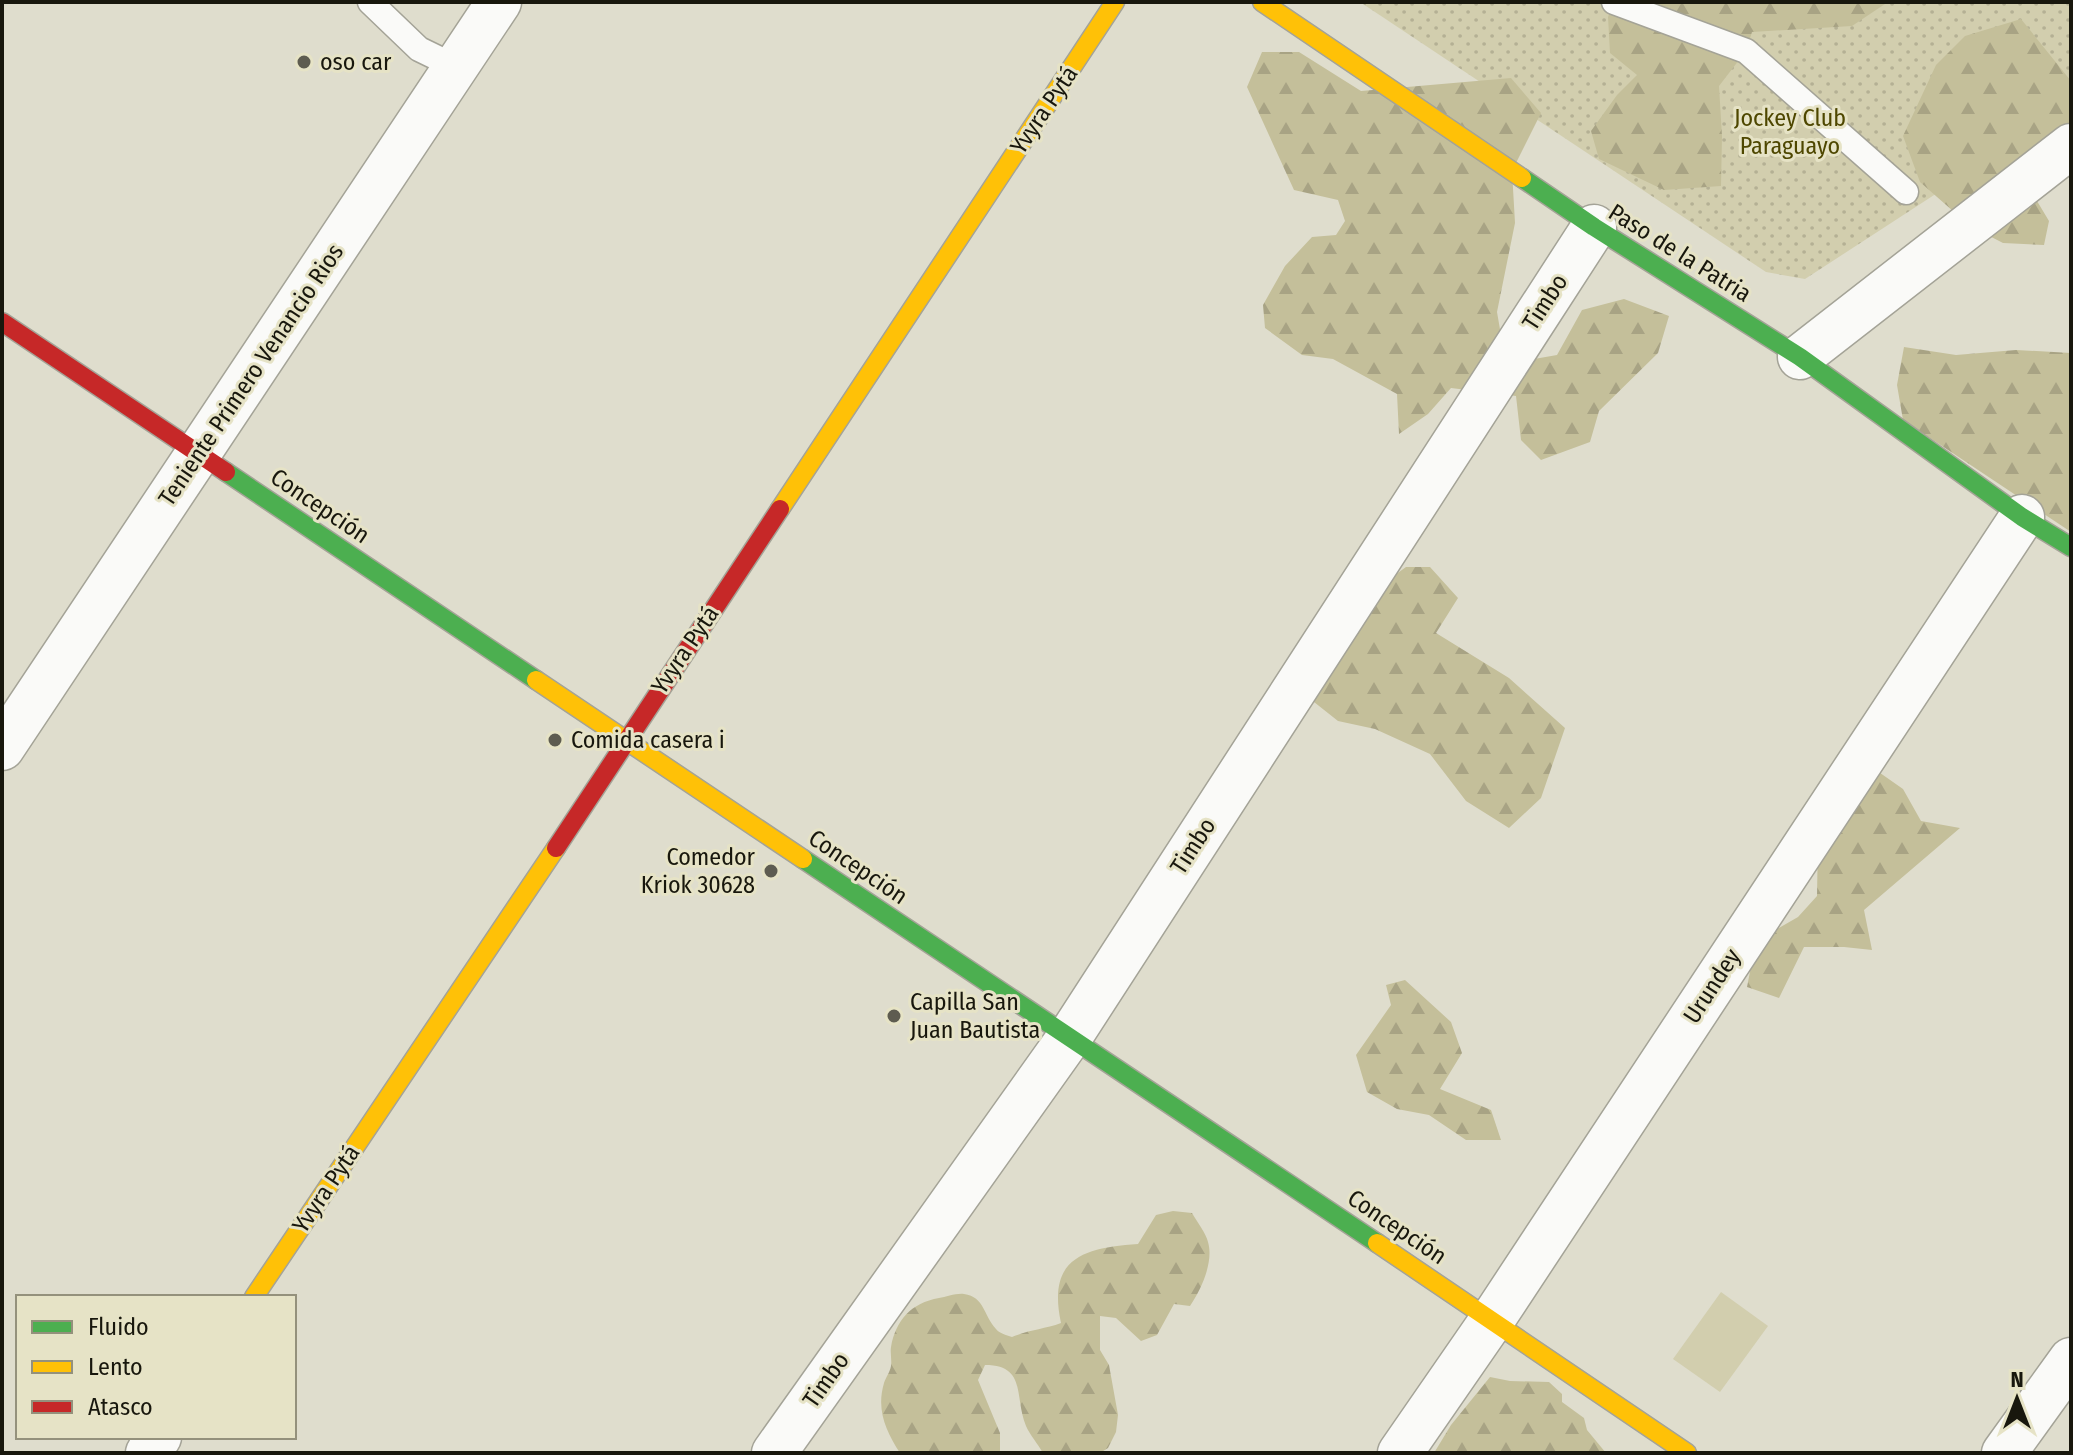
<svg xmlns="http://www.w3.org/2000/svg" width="2073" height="1455" font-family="'Fira Sans Condensed',sans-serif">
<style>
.grass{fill:url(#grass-dots)}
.forest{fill:url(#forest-firs)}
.pitch{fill:#d2ceae}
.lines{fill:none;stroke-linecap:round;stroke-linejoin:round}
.lane-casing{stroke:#a4a397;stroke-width:27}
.street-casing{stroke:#a4a397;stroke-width:47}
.fast-casing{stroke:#a4a397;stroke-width:21}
.slow-casing{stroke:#a4a397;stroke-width:21}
.jam-casing{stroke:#a4a397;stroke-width:21}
.lane{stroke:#fafaf8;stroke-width:24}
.street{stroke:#fafaf8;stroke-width:44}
.fast{stroke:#4caf50;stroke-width:18}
.slow{stroke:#ffc107;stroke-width:18}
.jam{stroke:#c62828;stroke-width:18}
.poi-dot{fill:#5e5c50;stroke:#e6e3c6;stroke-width:3}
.labels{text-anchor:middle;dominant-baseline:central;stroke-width:6;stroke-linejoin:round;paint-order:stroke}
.poi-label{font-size:24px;fill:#18170d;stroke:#e6e3c6;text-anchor:start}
.street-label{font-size:24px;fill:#18170d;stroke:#e6e3c6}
.park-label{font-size:24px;fill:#4e4700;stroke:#e6e3c6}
</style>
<defs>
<pattern id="grass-dots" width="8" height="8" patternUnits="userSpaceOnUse" patternTransform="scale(2)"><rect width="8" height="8" fill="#d2ceae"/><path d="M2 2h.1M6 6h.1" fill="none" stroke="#b4b094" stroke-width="1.8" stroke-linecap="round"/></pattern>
<pattern id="forest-firs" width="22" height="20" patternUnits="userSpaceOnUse" patternTransform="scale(2)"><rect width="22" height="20" fill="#c4bf9a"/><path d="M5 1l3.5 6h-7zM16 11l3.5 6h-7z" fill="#a8a384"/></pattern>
</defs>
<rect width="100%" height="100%" fill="#dfddcd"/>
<path class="grass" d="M1360,2H2071V106L1805,279L1766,272Z"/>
<path class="forest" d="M1614,2H1888L1852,26L1752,32L1746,51L1719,86L1722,136L1721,186L1664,190L1599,159L1591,131L1617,95L1637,75L1610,53L1608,17Z
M2021,19L2071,81V148L2034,196L2049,221L2044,245L2003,243L1970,226L1920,182L1903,136L1936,65L1965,36Z
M1262,52H1299L1361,91L1511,78L1541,113L1512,171L1515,223L1497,312L1506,364L1557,355L1582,310L1624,299L1669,316L1658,353L1599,411L1590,442L1541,460L1521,440L1516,396L1451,388L1428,414L1399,434L1397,394L1333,359L1302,355L1265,328L1263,305L1285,266L1312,237L1336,235L1345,221L1338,200L1294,190L1247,87Z
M1904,347L1956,355L2016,350L2071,353V532L1903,420L1897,385Z
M1406,567H1430L1458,598L1436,633L1509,678L1565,728L1541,798L1509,828L1466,801L1430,754L1375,729L1338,721L1314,702L1329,637L1363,598Z
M1873,768L1903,789L1921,821L1960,828L1864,910L1872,950L1844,947H1804L1779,998L1747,987L1756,941L1798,917L1817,896L1818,836Z
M1405,980L1451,1022L1462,1053L1440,1089L1491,1110L1501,1140H1466L1429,1115L1397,1109L1367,1092L1356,1055L1391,1005L1386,985Z
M1173,1211L1192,1213C1197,1222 1206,1233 1208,1242C1214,1262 1201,1290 1190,1306L1174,1304L1157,1335L1141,1341L1116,1318L1100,1316V1350L1109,1365L1118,1415L1116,1432L1108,1448L1100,1453H1043C1038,1444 1030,1435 1026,1426C1014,1397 1027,1365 985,1365L978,1380L1000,1433V1453H900C886,1431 876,1410 884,1383C886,1377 890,1372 891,1366C892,1360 890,1353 891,1347C896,1320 911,1303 939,1298C946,1297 956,1293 964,1294C985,1297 983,1315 996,1329C999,1333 1006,1335 1012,1337C1028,1330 1045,1329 1061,1323C1047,1258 1083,1248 1138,1244L1156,1215Z
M1490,1377L1510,1381L1549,1382L1562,1394V1402L1584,1418L1587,1430L1606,1453H1434L1451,1425Z"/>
<path class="pitch" d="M1721,1292L1768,1326L1720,1392L1673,1359Z"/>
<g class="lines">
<g class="lane-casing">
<path id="lane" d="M370,2L419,49L456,67
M1614,2L1746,51L1906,192"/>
</g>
<g class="street-casing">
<path id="street" d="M1800,357L2071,146
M2,748L499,2
M148,1453L159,1437
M774,1453L1069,1038L1594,227
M1400,1453L1492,1320L2022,517
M2004,1453L2071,1360"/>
</g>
<g class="fast-casing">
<path id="fast" d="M1522,178L1594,227L1800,357L2022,517L2071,547
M226,472L536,680
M803,859L1377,1243"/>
</g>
<g class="slow-casing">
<path id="slow" d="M1262,2L1522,178
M780,509L1115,2
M536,680L803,859
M1377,1243L1687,1453
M254,1297L556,848"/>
</g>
<g class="jam-casing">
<path id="jam" d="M2,322L226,472
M556,848L780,509"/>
</g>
<use href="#lane" class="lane"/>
<use href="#street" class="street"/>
<use href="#fast" class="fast"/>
<use href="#slow" class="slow"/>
<use href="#jam" class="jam"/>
</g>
<g class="poi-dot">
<circle cx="304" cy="62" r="8"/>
<circle cx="555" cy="740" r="8"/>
<circle cx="771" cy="871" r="8"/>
<circle cx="894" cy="1016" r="8"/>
</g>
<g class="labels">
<g class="poi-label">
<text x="320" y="62">oso car</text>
<text x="571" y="740">Comida casera i</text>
<text x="755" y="857" text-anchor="end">Comedor<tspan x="755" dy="28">Kriok 30628</tspan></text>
<text x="910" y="1002">Capilla San<tspan x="910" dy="28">Juan Bautista</tspan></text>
</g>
<g class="street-label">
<text transform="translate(1044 110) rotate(-56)">Yvyra Pytá</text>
<text transform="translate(1680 253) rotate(32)">Paso de la Patria</text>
<text transform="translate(1545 302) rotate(-57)">Timbo</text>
<text transform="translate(251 375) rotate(-56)">Teniente Primero Venancio Rios</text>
<text transform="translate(320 506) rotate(34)">Concepción</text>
<text transform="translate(685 650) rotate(-56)">Yvyra Pytá</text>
<text transform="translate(1193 846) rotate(-57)">Timbo</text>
<text transform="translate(858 867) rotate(34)">Concepción</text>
<text transform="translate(1712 986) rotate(-57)">Urundey</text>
<text transform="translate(326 1189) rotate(-56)">Yvyra Pytá</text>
<text transform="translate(1397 1227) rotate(34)">Concepción</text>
<text transform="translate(826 1380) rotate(-55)">Timbo</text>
</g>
<g class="park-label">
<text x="1790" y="118">Jockey Club<tspan x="1790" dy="28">Paraguayo</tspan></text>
</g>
</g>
<rect width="2073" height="1455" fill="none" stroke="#18170d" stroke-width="8"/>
<rect x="16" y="1295" width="280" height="144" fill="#e6e3c6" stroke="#94917c" stroke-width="2"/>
<rect x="32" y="1321" width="40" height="12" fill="#4caf50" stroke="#94917c" stroke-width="2"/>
<text x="88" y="1335" font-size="24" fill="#18170d">Fluido</text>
<rect x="32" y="1361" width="40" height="12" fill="#ffc107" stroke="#94917c" stroke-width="2"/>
<text x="88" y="1375" font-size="24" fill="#18170d">Lento</text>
<rect x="32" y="1401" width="40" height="12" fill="#c62828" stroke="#94917c" stroke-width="2"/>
<text x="88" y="1415" font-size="24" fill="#18170d">Atasco</text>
<g transform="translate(2017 1399)" stroke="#e6e3c6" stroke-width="6" paint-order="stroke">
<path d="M0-6L14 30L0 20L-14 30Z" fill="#18170d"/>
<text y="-12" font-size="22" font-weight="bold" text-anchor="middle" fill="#18170d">N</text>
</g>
</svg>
